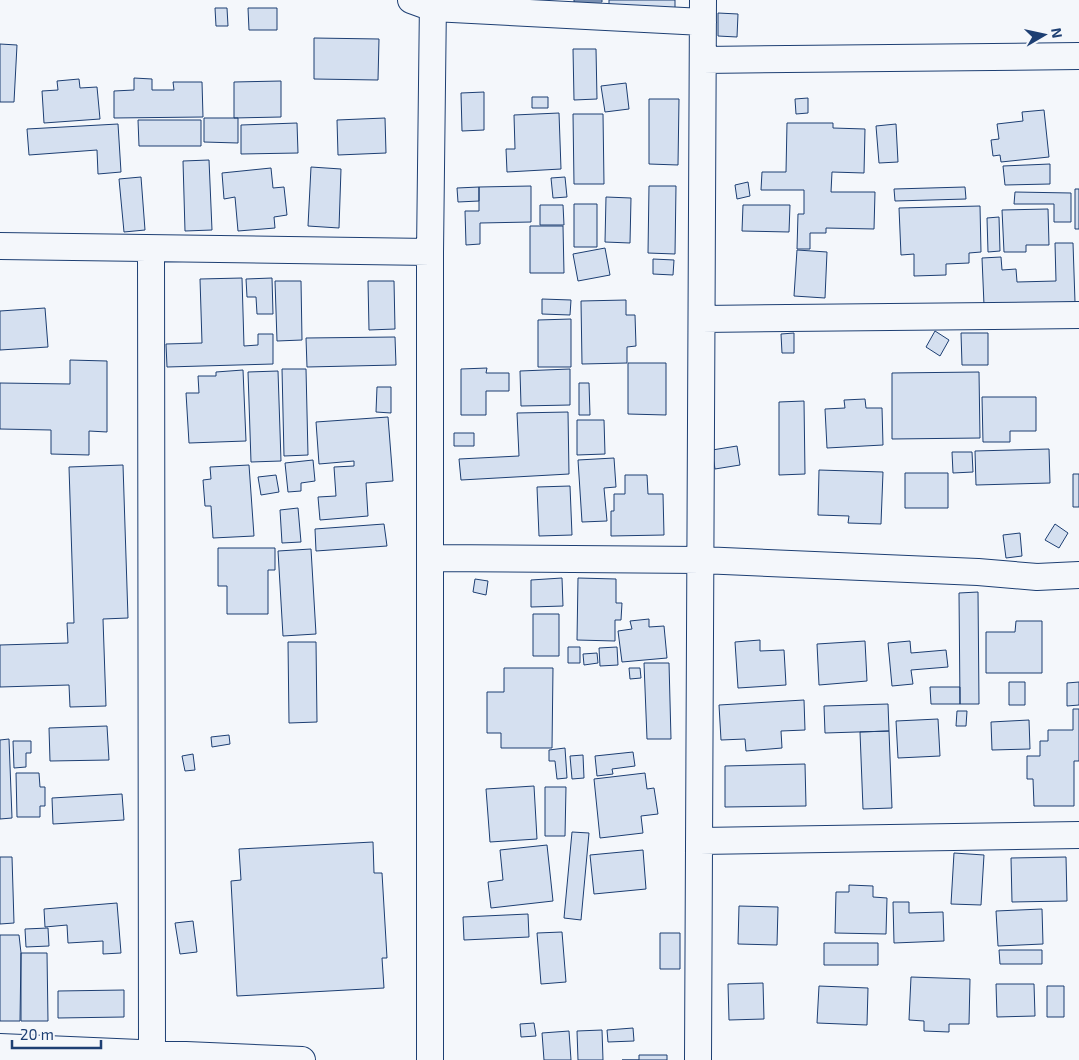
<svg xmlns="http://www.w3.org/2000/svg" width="1079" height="1060" font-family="'Exo 2',sans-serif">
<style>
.building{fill:#d5e0f0;stroke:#1d3f73}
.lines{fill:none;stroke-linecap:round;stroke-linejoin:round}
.street-casing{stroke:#1d3f73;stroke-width:28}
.street{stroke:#f4f7fb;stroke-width:26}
</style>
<rect width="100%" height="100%" fill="#f4f7fb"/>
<path class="building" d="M574,0H602V2H574Z
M609,0H675V8L609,9Z
M215,8H227L228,26H216Z
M248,8H277V30H249Z
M718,13L738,14L737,37L718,36Z
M314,38L379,39L378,80L314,79Z
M0,44L17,45L14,102H0Z
M573,49H596L597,99L574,100Z
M134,78L152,79V90H174L173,82H202L203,117L114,118V91L134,90Z
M79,79L80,88L97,87L100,119L44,123L42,91L58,90L57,81Z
M281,81V117L234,118V82Z
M626,83L629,109L605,112L601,86Z
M484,92V130L462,131L461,93Z
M532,97H548V108H532Z
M808,98V113L796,114L795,99Z
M649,99H679L678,165L649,164Z
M1044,110L1049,157L1001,162L1000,155L993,156L991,140L999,139L997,124L1023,121L1022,112Z
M559,113L561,169L507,172L506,149H515L514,115Z
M573,114H603L604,184H574Z
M204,118H238V143L204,142Z
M385,118L386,153L338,155L337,120Z
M138,120H201V146H139Z
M297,123L298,153L241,154V125Z
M787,123H833V128L865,129L864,173L832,172L831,192H875L874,229L826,228V233H810V249H797L798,214H804V190H761L762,172H786Z
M118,124L121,172L98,174L97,150L29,155L27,129Z
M896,124L898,162L879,163L876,126Z
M209,160L212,230L185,231L183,161Z
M1050,164V184L1005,185L1003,166Z
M311,167L341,169L339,228L308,226Z
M271,168L273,188L284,187L287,215L274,217L275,228L238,231L235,197L224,199L222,173Z
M141,177L145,230L124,232L119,179Z
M565,177L567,197L553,198L551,178Z
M748,182L750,196L737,199L735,185Z
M531,186V222L480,223V244L466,245L465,211H479V187Z
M649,186H676L675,254L648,253Z
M479,187V201L458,202L457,188Z
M965,187L966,199L895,201L894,189Z
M1075,189H1079V229H1075Z
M1015,192L1071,193V222H1054V204H1014Z
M606,197L631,198L630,243L605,242Z
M574,204H597V247H574Z
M540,205H563L564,225H540Z
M743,205H790L789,232L742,231Z
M980,206L981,252L969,253V263L946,264V275L914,276V254L901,255L899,208Z
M1048,209L1049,245H1026V252H1004L1002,210Z
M999,217L1000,251L988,252L987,218Z
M530,226H563L564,273H530Z
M1055,243H1073L1075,302L984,305L982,258L1001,257L1002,270L1016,269L1017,282L1056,281Z
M605,248L610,275L578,281L573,254Z
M797,250L827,252L825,298L794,296Z
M653,259L674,260L673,275L653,274Z
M242,278L244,346L258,345V334H273V364L167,367L166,344L202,343L200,279Z
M272,278L273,314H257L256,297H247L246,279Z
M275,281H301L302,340L277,341Z
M368,281H394L395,329L369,330Z
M542,299L571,300L570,315L542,314Z
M626,300V315H635L636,346L627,347V363L582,364L581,301Z
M45,308L48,347L0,350V311Z
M571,319V367H538V320Z
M935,331L949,340L940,356L926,347Z
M794,333V353H782L781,334Z
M961,333H988V365H962Z
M395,337L396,365L307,367L306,338Z
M70,360L107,361V432L89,431V455L51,454V430L0,429V383L70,384Z
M628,363H666V415L628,414Z
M487,368L486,373H509V391H486V415H461V369Z
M282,369H306L308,455L284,456Z
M570,369V405L521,406L520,371Z
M243,370L246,441L189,443L186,393H199L198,376H216V372Z
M278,371L281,461L251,462L248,372Z
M979,372L980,438L892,439V373Z
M579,383H589L590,415H579Z
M377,387H391V413L376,412Z
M982,397H1036V431H1010V442H983Z
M865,399L866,408H882L883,445L827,448L825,409L845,408L844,400Z
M804,401L805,474L779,475V402Z
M568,412L569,474L461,480L459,459L519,456L517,413Z
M388,417L393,481L366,483L368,516L320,520L318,497L336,496L334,467L354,466V461L319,464L316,422Z
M577,420H604L605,454L577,455Z
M454,433H474V446H454Z
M737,446L740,465L715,469L712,450Z
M1049,449L1050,483L976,485L975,451Z
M952,452H972L973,472L953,473Z
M614,458L616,487L604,488L607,521L582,522L578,460Z
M313,460L315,481L301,483V491L288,492L285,463Z
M123,465L128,618L103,619L106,706L70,707L69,685L0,687V645L68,643L67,623H74L69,467Z
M249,465L254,536L213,538L211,506H205L203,480L211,479L210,467Z
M819,470L883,472L881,524L848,523L849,516L818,515Z
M905,473H948V508H905Z
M1073,474H1079V507H1073Z
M276,475L279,492L261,495L258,477Z
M625,475H647L648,494H663L664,535L611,536V511H614V494H625Z
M570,486L572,535L539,536L537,487Z
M298,508L301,542L282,543L280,510Z
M384,524L387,546L316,551L315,529Z
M1055,524L1068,533L1059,548L1045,540Z
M1020,533L1022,556L1006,558L1003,535Z
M218,548H275V570H268V614H227V586H218Z
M311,549L316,634L283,636L278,551Z
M562,578L563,606L531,607V580Z
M578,578L616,579V603H622L621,620H615V641L577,640Z
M475,579L488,581L486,595L473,592Z
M978,592L979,704H960L959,593Z
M533,614H559V656H533Z
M649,619V627L664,626L667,658L622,662L618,631L632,629L630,621Z
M1016,621H1042V673H986V632H1015Z
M760,640V651L784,650L786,685L738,688L735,642Z
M865,641L867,681L819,685L817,644Z
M910,641L911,653L946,650L948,667L911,670L913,684L892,686L888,643Z
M288,642H316L317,722L289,723Z
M568,647H580V663H568Z
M617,647L618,665L600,666L599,648Z
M597,653L598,663L584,665L583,654Z
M644,663H669L671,739H647Z
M504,668H553L552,748H501V733H487V692H504Z
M629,668H640L641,678L630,679Z
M1009,682H1025V705H1009Z
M1079,682V705L1067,706V683Z
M930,687H960V704H931Z
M804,700L805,730L781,731L782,748L746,751L745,739L721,740L719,705Z
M888,704L889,731L825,733L824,706Z
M1073,709H1079V761H1074V806H1034L1033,779H1027V756H1040V741H1048V730H1073Z
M957,711H967L966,726H956Z
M938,719L940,756L898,758L896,721Z
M1029,720L1030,749L992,750L991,722Z
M107,726L109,760L50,761L49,728Z
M889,731L892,808L863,809L860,732Z
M229,735L230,744L212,747L211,737Z
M9,739L12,818L0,819V740Z
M13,741H31V753H26V767L14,768Z
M565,748L567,778L557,779L555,761H549V750Z
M633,752L635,766L612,769L613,774L597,776L595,756Z
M193,754L195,770L185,771L182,756Z
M583,755L584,778L572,779L570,756Z
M805,764L806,806L725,807V766Z
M16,773H39L40,787H45V806H40V817H17Z
M645,773L647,789L654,788L658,814L641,816L643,833L600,838L594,779Z
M534,786L537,839L490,842L486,789Z
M545,787H566L565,836H545Z
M122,794L124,820L53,824L52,798Z
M572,832L589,833L581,920L564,918Z
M373,842L374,873H382L387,958H382L384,988L237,996L231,881L241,880L239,849Z
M547,845L553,901L491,908L488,882L503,880L500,850Z
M643,850L646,889L594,894L590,855Z
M954,853L984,855L981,905L951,904Z
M0,857H12L14,923L0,924Z
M1066,857L1067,901L1012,902L1011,858Z
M849,885L873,886V897L887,898L886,934L835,933L836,892H849Z
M893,902H909V913L943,912L944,941L894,943Z
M117,903L121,953L103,954V941L68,943L67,925L45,927L44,909Z
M739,906L778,907L777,945L738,944Z
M1042,909L1043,944L998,946L996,911Z
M528,914L529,937L464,940L463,917Z
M193,921L197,952L180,954L175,923Z
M48,928L49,946L26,947L25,929Z
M562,932L566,982L541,984L537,933Z
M660,933H680V969H660Z
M0,935H19L21,953L20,1021H0Z
M824,943H878V965H824Z
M999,950H1042V964H1000Z
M21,953H47L48,1021H21Z
M911,977L970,979L969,1024H949V1032L924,1031V1021L909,1020Z
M763,983L764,1019L729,1020L728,984Z
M996,984H1034L1035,1016L997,1017Z
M819,986L868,988L867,1025L817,1023Z
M1047,986H1064V1017H1047Z
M124,990V1017L58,1018V991Z
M534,1023L536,1036L521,1037L520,1024Z
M633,1028L634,1041L608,1042L607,1030Z
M602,1030L603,1060H578L577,1031Z
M569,1031L571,1060H544L542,1033Z
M639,1055H667V1060H622H639Z"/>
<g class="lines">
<g class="street-casing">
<path id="street" d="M411,0L433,8L703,22
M703,60L1079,56
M0,246L430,252
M151,249L152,1053
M702,319L1079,315
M430,558L701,560L978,572L1037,577L1079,575
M700,841L1079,835
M0,1047L302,1060
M430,1060V252L433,0
M698,1060L703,0"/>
</g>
<use href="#street" class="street"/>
</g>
<g transform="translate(1044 35) rotate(81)" stroke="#f4f7fb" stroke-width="4" paint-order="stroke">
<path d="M0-4L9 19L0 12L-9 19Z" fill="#1d3f73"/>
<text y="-8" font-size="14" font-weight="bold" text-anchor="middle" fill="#1d3f73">N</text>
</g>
<path d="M12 1040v8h89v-8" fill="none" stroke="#1d3f73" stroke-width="2.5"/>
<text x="20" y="1040" font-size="15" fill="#1d3f73" stroke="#f4f7fb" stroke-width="4" paint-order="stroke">20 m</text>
</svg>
